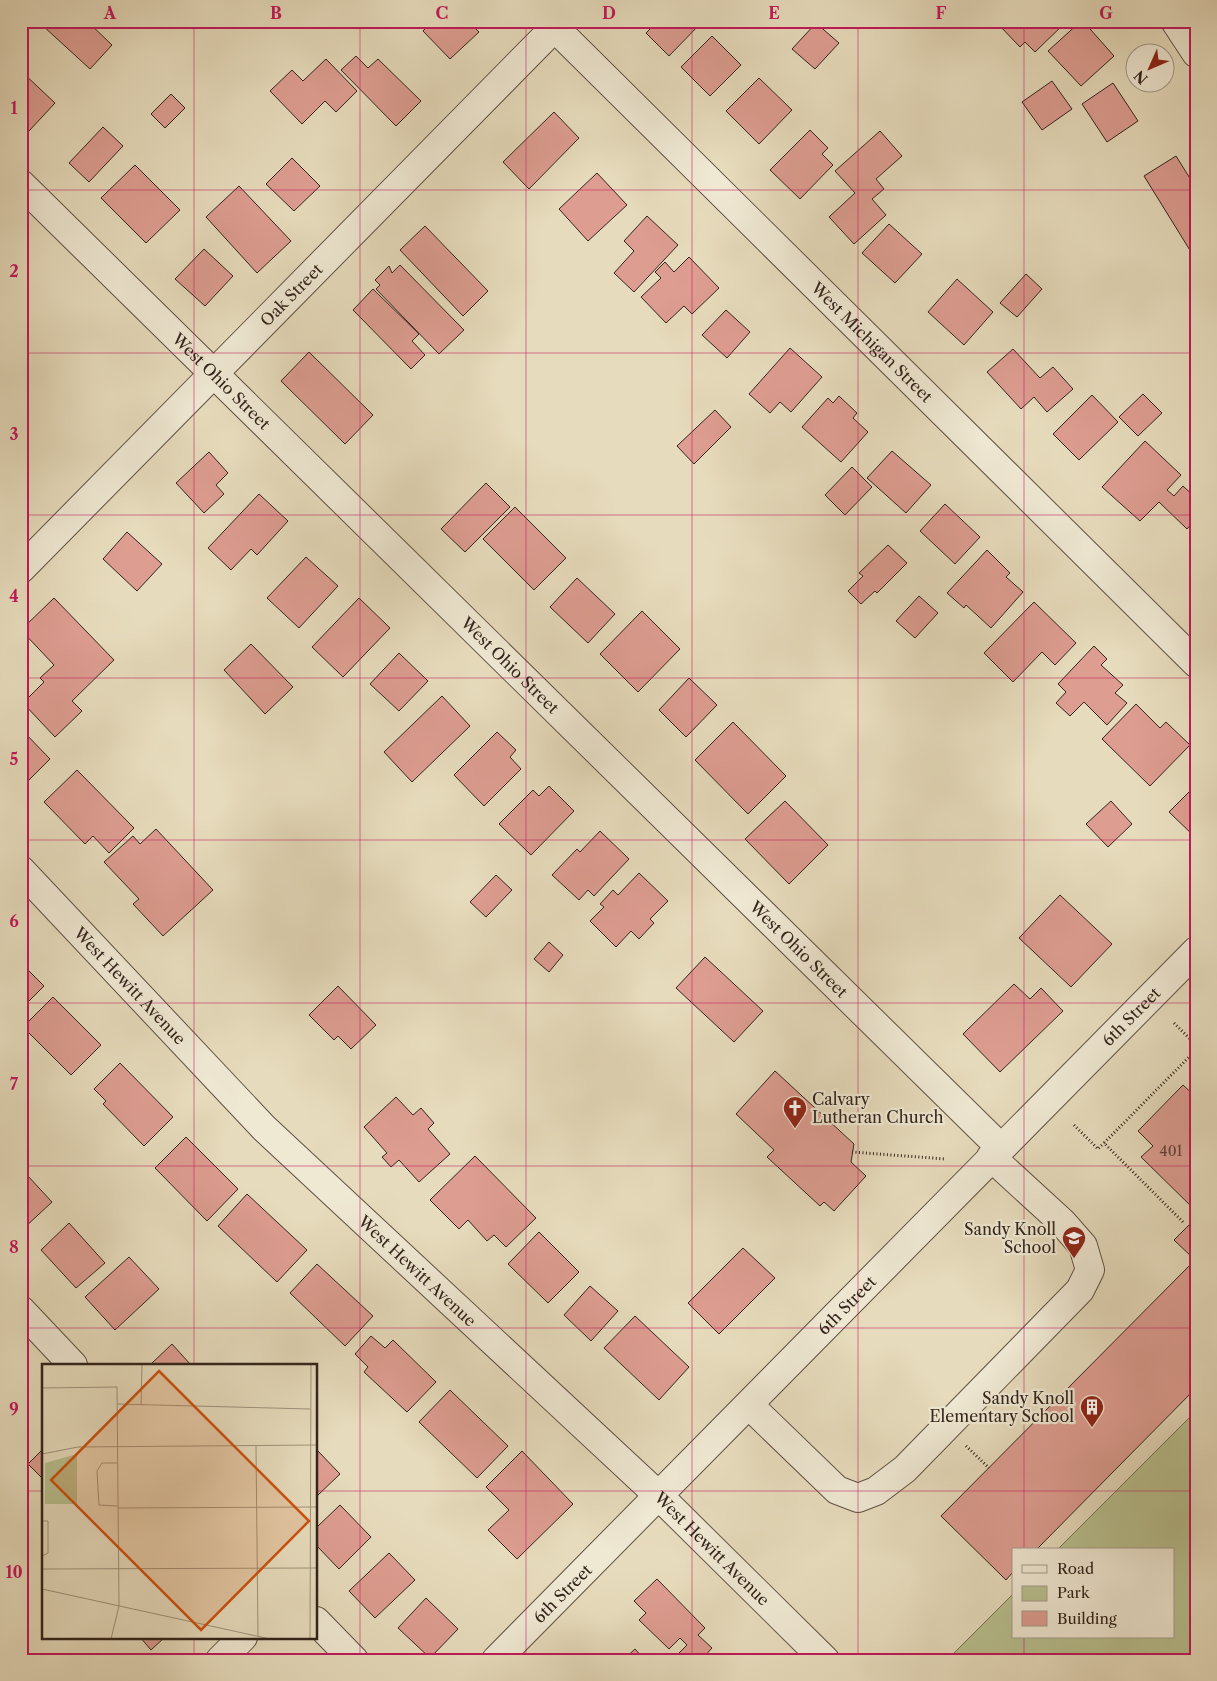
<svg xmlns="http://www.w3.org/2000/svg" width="1217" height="1681" font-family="'Libre Caslon Text',serif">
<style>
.green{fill:#b8bf8f;stroke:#767256}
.building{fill:#dd9d91;stroke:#33241c}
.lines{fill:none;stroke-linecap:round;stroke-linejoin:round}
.minor-casing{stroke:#605244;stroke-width:30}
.path{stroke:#33241c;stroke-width:3;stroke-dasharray:1 2.5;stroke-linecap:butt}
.minor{stroke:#efe8d3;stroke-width:28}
.grid{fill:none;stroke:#c2185b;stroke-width:1;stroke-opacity:0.55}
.labels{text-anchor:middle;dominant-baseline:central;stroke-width:4.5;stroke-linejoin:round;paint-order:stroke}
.number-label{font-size:14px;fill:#5e4239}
.street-label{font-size:16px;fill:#33241c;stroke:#efe8d3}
.poi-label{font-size:16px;fill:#33241c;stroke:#efe8d3;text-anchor:end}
.inset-road{fill:none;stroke:#9e927c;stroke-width:1}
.view{fill:#cd510e;fill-opacity:0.15;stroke:#cd510e;stroke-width:2.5}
.inset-edge{fill:none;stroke:#33241c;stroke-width:2.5}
.neatline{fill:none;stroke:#c2185b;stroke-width:2}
.grid-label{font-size:16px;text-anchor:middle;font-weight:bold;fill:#c2185b}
</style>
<rect width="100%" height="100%" fill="#e6dbbc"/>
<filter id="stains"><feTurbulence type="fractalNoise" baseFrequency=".004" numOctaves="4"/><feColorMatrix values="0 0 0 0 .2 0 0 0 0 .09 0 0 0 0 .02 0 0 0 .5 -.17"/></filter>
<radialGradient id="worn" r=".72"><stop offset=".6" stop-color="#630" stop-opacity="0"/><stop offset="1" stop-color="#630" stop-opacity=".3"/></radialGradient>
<path class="green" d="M1196,1411V1660H947L1013,1594V1637H1173V1550H1057Z"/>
<path class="building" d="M45,21H87L112,45L90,69L42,25Z
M432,21H468L479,32L450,59L423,31Z
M658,21H703L669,56L646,33Z
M1067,21L1035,52L1025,42L1020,47L996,22Z
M1081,21H1083L1114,56L1081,86L1048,51Z
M816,23L839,43L815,69L792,49Z
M712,36L741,65L710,96L681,67Z
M356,56L368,68L378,59L421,101L396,126L341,70Z
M326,59L357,91L336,112L325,101L302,124L270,91L292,70L303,81Z
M21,71L55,103L29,131L21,123Z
M759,78L792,110L759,144L726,111Z
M1052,81L1072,109L1042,130L1022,102Z
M1113,83L1138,121L1107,142L1082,104Z
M171,94L185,108L165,128L151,114Z
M554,112L579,138L529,189L503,162Z
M103,127L123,146L89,182L69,163Z
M810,130L828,148L822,154L833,165L800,199L770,170Z
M880,131L902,156L876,179L884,189L872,199L886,215L854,244L829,217L855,193L835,171Z
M1176,156L1196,188V260L1144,176Z
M292,158L320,186L294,211L266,184Z
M135,165L180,210L146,243L101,198Z
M597,173L627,205L588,241L559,209Z
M239,186L291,241L257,273L206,217Z
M647,216L678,245L634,292L614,273L634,251L624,241Z
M889,224L922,254L895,283L862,253Z
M425,226L488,291L463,316L400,250Z
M204,249L233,276L205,306L175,279Z
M689,257L719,288L692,314L684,306L666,323L641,297L661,278L655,272L665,262L674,272Z
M400,265L464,330L439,354L376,289L380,285L375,280L389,266L392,273Z
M1026,274L1042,289L1017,317L1000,303Z
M1196,277V288L1191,279Z
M957,279L993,312L964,345L928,312Z
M373,289L419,334L412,341L425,355L411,369L353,310Z
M726,310L750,332L727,358L702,335Z
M790,348L822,377L791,412L780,402L770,413L749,394Z
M1013,349L1040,378L1053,367L1073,389L1047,412L1034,397L1021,409L987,372Z
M309,352L373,415L345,444L281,381Z
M1143,394L1162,413L1138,436L1119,417Z
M1092,395L1118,422L1079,460L1053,434Z
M839,396L857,413L853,418L868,432L841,462L802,427L828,398L833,403Z
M715,410L731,427L694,464L677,446Z
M1145,441L1181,475L1167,490L1174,496L1183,486L1196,498V519L1187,529L1159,502L1140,521L1102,487Z
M892,451L931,485L906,513L867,478Z
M209,452L228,473L216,485L224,494L204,513L176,483Z
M852,467L872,487L845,515L825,495Z
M486,483L510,507L465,552L441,529Z
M259,494L288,521L257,555L251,549L231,570L208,548Z
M945,504L980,537L955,564L920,531Z
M515,507L566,558L534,590L483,539Z
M127,532L162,564L137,591L103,559Z
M888,545L907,563L877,593L875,591L861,604L848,591L863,576L859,573Z
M987,550L1010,573L1006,577L1023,592L991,628L966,605L964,608L947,593Z
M306,557L338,586L299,628L267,598Z
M577,578L615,614L588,643L550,607Z
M919,596L938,613L915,638L896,621Z
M54,598L114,660L72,701L82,711L55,737L23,703L44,682L40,678L54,665L21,630Z
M359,598L390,628L343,677L312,647Z
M1034,602L1076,643L1055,665L1042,652L1013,682L984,653Z
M642,611L680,649L638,692L600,654Z
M251,644L293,687L265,714L224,670Z
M1094,646L1107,659L1101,665L1123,685L1115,693L1127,703L1107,725L1084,702L1070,716L1056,703L1066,692L1058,684Z
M399,653L428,681L399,711L370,684Z
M689,678L717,705L686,737L659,710Z
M442,696L470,726L412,782L384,752Z
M1136,704L1160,728L1166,722L1190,745L1150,786L1102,739Z
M733,722L786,776L748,814L695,760Z
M21,729L50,759L23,786L21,784Z
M497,732L516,750L510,757L521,769L484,806L454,775Z
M77,770L134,828L109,853L93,836L85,844L44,802Z
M1196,785V838L1169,812Z
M549,786L574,811L531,855L499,824L533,790L539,796Z
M785,801L828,845L789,884L745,839Z
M1111,801L1132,824L1108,847L1086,824Z
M156,829L213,890L163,936L133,904L139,899L104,862L133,836L140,844Z
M600,831L629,859L594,896L588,890L579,900L552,875L577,849L580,852Z
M639,873L668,901L650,919L654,923L639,939L631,931L616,947L590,921L604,907L600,904L613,890L618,895Z
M496,875L512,890L486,917L470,902Z
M1060,895L1112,944L1071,987L1019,938Z
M549,942L563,955L549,972L534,959Z
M705,957L763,1011L734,1042L676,988Z
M21,963L44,986L21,1009Z
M1014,984L1030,999L1041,988L1063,1011L1000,1072L963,1034Z
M338,986L376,1025L351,1049L338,1036L334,1040L309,1015Z
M53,997L101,1045L71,1075L23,1027Z
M120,1063L173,1117L144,1146L103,1104L106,1101L94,1089Z
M775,1071L854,1144L851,1162L866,1176L834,1211L824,1202L820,1206L767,1157L774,1150L736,1114Z
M1183,1085L1196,1097V1211L1141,1157L1153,1146L1138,1131Z
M396,1097L413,1115L421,1108L434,1123L428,1129L450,1154L419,1182L399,1160L391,1167L382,1157L387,1153L364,1127Z
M186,1137L238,1189L207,1221L155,1168Z
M475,1156L536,1218L506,1247L494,1235L487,1241L468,1220L459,1229L430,1200Z
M27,1175L52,1202L23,1229L21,1228V1181Z
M247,1194L307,1250L277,1282L218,1226Z
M1196,1218V1388L1036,1550H1013V1572L1006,1580L941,1516L1195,1260L1174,1240Z
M69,1223L105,1263L76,1288L41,1250Z
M539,1232L579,1272L548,1303L508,1264Z
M743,1248L775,1278L719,1334L688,1303Z
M129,1257L159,1289L115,1330L85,1297Z
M317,1264L373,1316L345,1346L290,1293Z
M590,1286L618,1311L591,1341L564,1315Z
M635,1316L689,1367L659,1400L604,1348Z
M371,1336L385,1348L393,1340L436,1382L407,1412L364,1372L368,1367L355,1354Z
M172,1344L191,1365H150Z
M450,1390L508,1446L477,1478L419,1422Z
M44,1448V1480L28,1464Z
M316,1449L340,1474L316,1497Z
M522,1451L573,1504L517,1559L488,1530L509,1510L486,1487Z
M340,1505L371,1537L339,1569L316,1545V1528Z
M389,1553L415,1580L375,1618L349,1591Z
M657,1579L705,1628L698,1635L712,1648L701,1660H676L674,1658L687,1645L680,1638L669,1649L639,1620L646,1613L634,1601Z
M426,1598L458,1629L430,1658L398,1628Z
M140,1637H165L151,1650Z
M635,1649L645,1660H623Z
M609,1653L616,1660H602Z"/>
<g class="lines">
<g class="minor-casing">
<g id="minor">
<path id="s1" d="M548,21L1196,663"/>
<path d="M1175,21L1196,53"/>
<path id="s2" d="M21,184L1000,1147"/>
<path id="s3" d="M21,569L561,21"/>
<path id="s4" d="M21,870L264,1128L659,1496L825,1660"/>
<path d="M21,1310L73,1365"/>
<path d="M749,1405L837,1490L858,1498L876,1491L905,1469L1080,1290L1090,1270L1083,1246L1062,1222L991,1157"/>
<path d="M316,1621L354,1660"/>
<path d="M220,1660L243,1637"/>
<path id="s5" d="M496,1660C731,1425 962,1186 1196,951"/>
</g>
</g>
<path class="path" d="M1174,1023L1196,1045
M1074,1125L1098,1149L1104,1143
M852,1152L945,1159
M1183,1222L1104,1143L1196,1050
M966,1446L989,1468"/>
<use href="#minor" class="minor"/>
</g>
<path class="grid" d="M194,21V1365M360,21V1660M526,21V1660M692,21V1660M858,21V1660M1024,21V1550M21,190H1196M21,353H1196M21,515H1196M21,678H1196M21,840H1196M21,1003H1196M21,1166H1196M21,1328H1196M21,1491H44M316,1491H1196M194,1637V1660M1024,1637V1660"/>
<defs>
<g id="church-pin" transform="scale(1.25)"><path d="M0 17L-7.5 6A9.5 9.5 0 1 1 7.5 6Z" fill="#8f2418" stroke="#efe8d3"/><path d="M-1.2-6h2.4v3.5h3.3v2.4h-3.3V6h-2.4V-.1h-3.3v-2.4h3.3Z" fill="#fff"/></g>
<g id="school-pin" transform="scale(1.25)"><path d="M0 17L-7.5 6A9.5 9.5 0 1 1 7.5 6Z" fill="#8f2418" stroke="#efe8d3"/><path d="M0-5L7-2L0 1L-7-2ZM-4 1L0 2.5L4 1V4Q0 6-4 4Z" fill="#fff"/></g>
<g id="building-pin" transform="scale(1.25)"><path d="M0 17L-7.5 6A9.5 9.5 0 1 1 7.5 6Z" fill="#8f2418" stroke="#efe8d3"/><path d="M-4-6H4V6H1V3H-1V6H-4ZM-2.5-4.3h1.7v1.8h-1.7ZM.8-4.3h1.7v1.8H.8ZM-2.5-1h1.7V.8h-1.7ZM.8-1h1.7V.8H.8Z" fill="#fff"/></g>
</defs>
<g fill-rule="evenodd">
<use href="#church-pin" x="795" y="1108"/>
<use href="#school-pin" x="1074" y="1238"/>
<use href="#building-pin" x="1092" y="1407"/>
</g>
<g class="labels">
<g class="number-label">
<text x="1171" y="1151">401</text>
</g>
<g class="street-label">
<text stroke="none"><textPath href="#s3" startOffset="385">Oak Street</textPath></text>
<text stroke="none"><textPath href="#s1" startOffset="456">West Michigan Street</textPath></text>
<text stroke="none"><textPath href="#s2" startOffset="281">West Ohio Street</textPath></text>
<text stroke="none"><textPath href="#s2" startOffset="686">West Ohio Street</textPath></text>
<text stroke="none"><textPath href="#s2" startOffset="1091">West Ohio Street</textPath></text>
<text stroke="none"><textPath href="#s4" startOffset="159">West Hewitt Avenue</textPath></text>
<text stroke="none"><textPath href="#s5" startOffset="904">6th Street</textPath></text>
<text stroke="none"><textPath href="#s4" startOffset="564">West Hewitt Avenue</textPath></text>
<text stroke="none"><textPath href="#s5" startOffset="499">6th Street</textPath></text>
<text stroke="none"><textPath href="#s4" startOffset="969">West Hewitt Avenue</textPath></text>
<text stroke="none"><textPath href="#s5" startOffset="94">6th Street</textPath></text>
</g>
<g class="poi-label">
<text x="812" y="1099" text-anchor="start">Calvary<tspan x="812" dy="18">Lutheran Church</tspan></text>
<text x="1056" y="1229">Sandy Knoll<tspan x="1056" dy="18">School</tspan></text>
<text x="1074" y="1398">Sandy Knoll<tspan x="1074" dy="18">Elementary School</tspan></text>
</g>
</g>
<g transform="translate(42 1364)">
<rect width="275" height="275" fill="#e6dbbc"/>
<path d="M35,90V140H3V99Z" fill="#b8bf8f"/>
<path class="inset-road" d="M0,24L75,23L77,242L69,275M75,40L268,45M99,41L100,0M214,82L216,272M0,90L36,83L275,81M75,99H60L55,107L57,141L76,142M76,144L275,143M0,157H6V189L0,192M0,205L275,204M0,225L228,275M268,275L269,0"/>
<path class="view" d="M117,7L267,157L159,266L9,116Z"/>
<rect width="275" height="275" class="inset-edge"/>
</g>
<rect width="1217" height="1681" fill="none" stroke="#e6dbbc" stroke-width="55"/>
<rect x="1012" y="1548" width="162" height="90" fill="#efe8d3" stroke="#a49a8a"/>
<rect x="1022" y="1565" width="25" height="8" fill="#efe8d3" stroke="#a49a8a"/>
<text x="1057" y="1574" font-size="15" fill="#33241c">Road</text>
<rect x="1022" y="1586" width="25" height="15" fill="#b8bf8f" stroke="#a49a8a"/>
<text x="1057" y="1598" font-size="15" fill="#33241c">Park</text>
<rect x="1022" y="1611" width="25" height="15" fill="#dd9d91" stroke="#a49a8a"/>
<text x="1057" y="1624" font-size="15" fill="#33241c">Building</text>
<g transform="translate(1150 68) rotate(225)"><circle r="24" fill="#efe8d3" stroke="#a49a8a"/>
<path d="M0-4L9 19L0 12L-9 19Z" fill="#8f2418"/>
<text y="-8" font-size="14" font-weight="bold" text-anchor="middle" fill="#33241c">N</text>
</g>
<rect x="28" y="28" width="1162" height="1626" class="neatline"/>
<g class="grid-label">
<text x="110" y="19">A</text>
<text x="276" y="19">B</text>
<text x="442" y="19">C</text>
<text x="609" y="19">D</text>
<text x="774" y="19">E</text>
<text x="941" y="19">F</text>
<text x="1106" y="19">G</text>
<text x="14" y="114">1</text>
<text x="14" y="277">2</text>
<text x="14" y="440">3</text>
<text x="14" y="602">4</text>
<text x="14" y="765">5</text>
<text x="14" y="927">6</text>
<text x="14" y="1090">7</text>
<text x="14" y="1253">8</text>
<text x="14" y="1415">9</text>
<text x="14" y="1578">10</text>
</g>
<rect width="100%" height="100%" filter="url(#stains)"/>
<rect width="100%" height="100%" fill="url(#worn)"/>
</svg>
